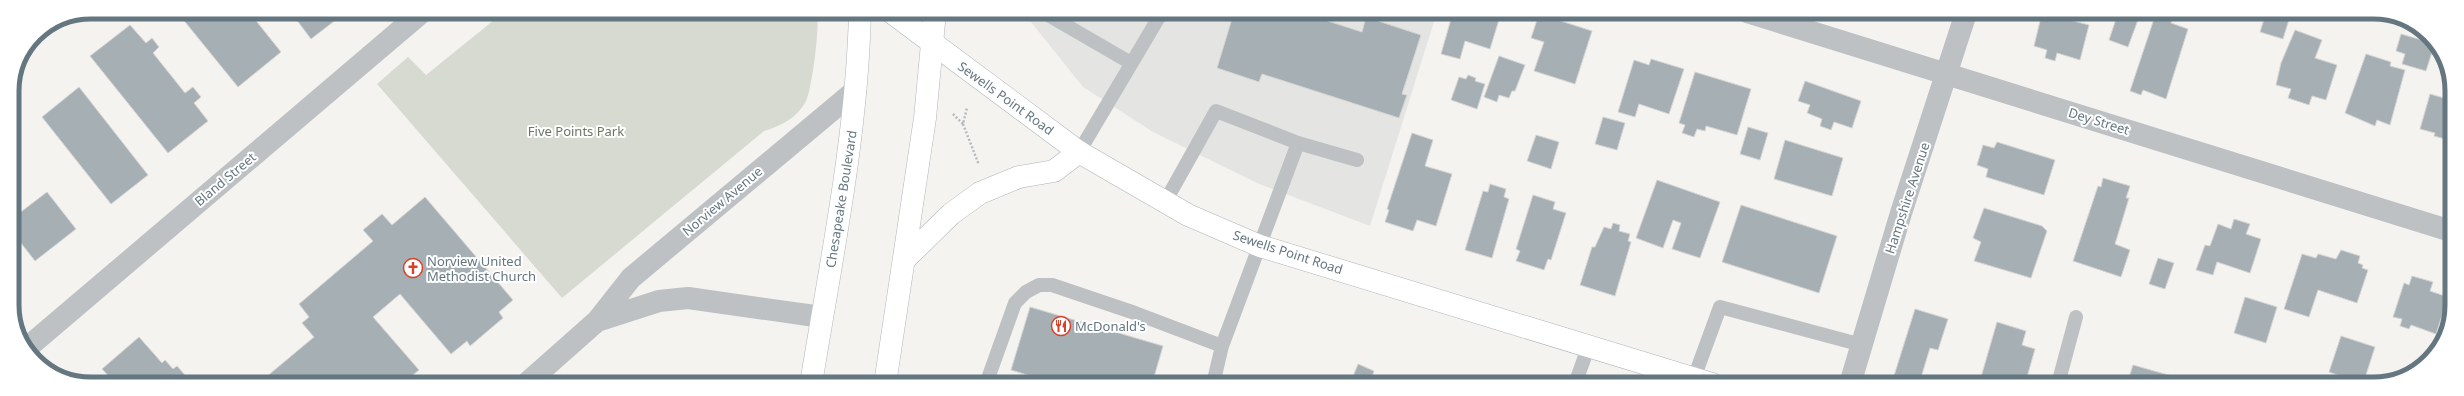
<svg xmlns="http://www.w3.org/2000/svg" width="2464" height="396" font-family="'Noto Sans',sans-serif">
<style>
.built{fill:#e4e5e3}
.green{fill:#d6dad1}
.building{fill:#a6afb3;stroke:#d5d5d3}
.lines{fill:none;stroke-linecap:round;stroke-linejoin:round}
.secondary-casing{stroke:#afb5b8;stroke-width:23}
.primary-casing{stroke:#b0b5b8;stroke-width:23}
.path{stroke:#b7babc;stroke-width:2.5;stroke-dasharray:2 2;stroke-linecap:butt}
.service{stroke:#bdc1c4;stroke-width:14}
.minor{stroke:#bdc1c4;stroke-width:22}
.tertiary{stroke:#bdc1c4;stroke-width:22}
.secondary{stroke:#fff;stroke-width:22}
.primary{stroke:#fff;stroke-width:22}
.labels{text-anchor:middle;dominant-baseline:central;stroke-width:4;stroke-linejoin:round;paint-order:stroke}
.street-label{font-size:13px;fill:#64767f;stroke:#fff}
.park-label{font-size:13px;fill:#697763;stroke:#fff}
.poi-label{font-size:13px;fill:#64767f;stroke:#fff;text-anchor:start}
.rim{fill:none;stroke:#64767f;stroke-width:5}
</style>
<rect width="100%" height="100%" fill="#f4f3f0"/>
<path class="built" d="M1023,12H1437L1370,226L1257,183L1153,132L1083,87Z"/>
<path class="green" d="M504,12H817C820,25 812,89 806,101C797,118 781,126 764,131L562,298L377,84L408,57L426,75Z"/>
<path class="building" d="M177,12H249L281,52L238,87Z
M297,12H346L311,39L293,15Z
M1234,12H1300L1362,32L1366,17L1421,35L1402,94L1407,95L1399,118L1262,74L1259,82L1217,68Z
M1453,12L1501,13L1490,49L1465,41L1460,59L1441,54Z
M2042,13L2089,25L2080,60L2057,53L2055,61L2045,58L2047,50L2034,46Z
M2118,13H2127L2139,17L2128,47L2109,40Z
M2156,13H2174L2171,23L2188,29L2166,99L2143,90L2141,95L2130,91Z
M2266,13H2291L2283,39L2260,32Z
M1539,14L1592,31L1575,84L1534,71L1544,42L1531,38Z
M130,25L146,43L152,38L159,47L153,53L185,93L193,87L201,97L194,103L208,121L168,153L90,56Z
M2295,30L2322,40L2315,58L2337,65L2326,100L2312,96L2309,105L2288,98L2291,89L2276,85L2281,63Z
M2401,34L2432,43L2434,46L2426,71L2402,64L2405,54L2396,51Z
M2366,54L2391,62L2390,66L2405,70L2390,125L2377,120L2375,126L2345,113Z
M1499,56L1525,65L1515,91H1512L1509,98L1499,95L1497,102L1484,97Z
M1651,59L1684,69L1669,114L1639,104L1635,117L1618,112L1634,60L1649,65Z
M1695,72L1751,89L1737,135L1706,126L1705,131L1697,129L1694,137L1682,133L1685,125L1679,123Z
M1468,75L1476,78L1475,81L1485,84L1477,109L1451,100L1459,77L1466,79Z
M1805,81L1861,101L1852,128L1834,122L1831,130L1820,126L1822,119L1807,113L1810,105L1798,101Z
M79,87L148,175L111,204L42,117Z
M2430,94L2451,100V137L2446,135L2445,139L2434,136L2435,133L2420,129Z
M1603,117L1625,123L1617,150L1595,144Z
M1748,127L1768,133L1760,160L1740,154Z
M1412,133L1433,140L1425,166L1452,174L1436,226L1417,220L1413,231L1385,222L1389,210L1387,209Z
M1536,135L1559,142L1551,169L1527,161Z
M1785,140L1843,158L1832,196L1774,179Z
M1997,142L2055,160L2044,195L1986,177L1988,169L1977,165L1983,145L1994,148Z
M2103,178L2130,186L2126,198H2129L2115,244L2130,250L2121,277L2073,261L2098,186L2101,187Z
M1657,180L1720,202L1700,258L1672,249L1681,223L1673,220L1663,248L1636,238Z
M1490,184L1506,189L1504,197L1509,199L1492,258L1465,250L1483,191L1488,192Z
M47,192L76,229L35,261L14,234L13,218Z
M1533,195L1555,202L1553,209L1566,213L1551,260L1548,259L1544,270L1516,261L1520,251L1516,249Z
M425,197L513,300L499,312L503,318L470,346L467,341L451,354L400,294L373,317L419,370L403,383H368L364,378L358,383H259L314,337L302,323L309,317L299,304L373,241L363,230L382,214L392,225Z
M1741,205L1837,236L1819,293L1722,262Z
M1984,208L2042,226L2047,231L2031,278L1974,261L1981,242L1973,238Z
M2234,219L2250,224L2246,234L2261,239L2250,273L2217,262L2213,275L2196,270L2205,245L2210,246L2218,224L2231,229Z
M1613,223L1620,225L1619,231L1630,234L1628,241L1631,242L1615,296L1580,285L1592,247H1595L1604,227L1611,229Z
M2341,250L2360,256L2358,263L2363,265L2362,268L2368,270L2357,303L2318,290L2309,317L2284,309L2302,254L2316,258L2318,254L2336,259Z
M2158,258L2174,263L2165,289L2149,284Z
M2412,276L2433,282L2430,291L2448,297L2436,334L2411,325L2409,329L2400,326L2402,319L2393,317L2404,283L2409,285Z
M2245,297L2277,307L2266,343L2234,333Z
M1030,307L1163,346L1152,384H1057L1011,370Z
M1915,309L1948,319L1938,350L1930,348L1919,384H1907L1893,379Z
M1997,322L2026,331L2022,345L2035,349L2025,384H1979Z
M2341,336L2375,347L2363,384L2329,372Z
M139,337L162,363L165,360L173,369L177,366L192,383H115L102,369Z
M1358,364L1374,371L1372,377L1391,384H1350Z
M2133,365L2200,384H2127Z"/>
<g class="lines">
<g class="secondary-casing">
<path id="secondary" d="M891,12L1079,152L1188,215L1260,246L1712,384"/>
</g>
<g class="primary-casing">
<path id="primary" d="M904,260L951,214L980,193L1019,177L1054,171L1079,152
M811,384C831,260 857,137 860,12
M885,384L925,118L935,12"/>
</g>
<path class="path" d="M953,114L963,124L967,108
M963,124L979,165"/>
<path class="service" d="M1043,12L1131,63
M1079,152L1162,12
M1165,202L1216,111L1298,143L1357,160
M1222,346L1298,143
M1694,378L1720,307L1862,345
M986,384L1015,303L1026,292L1039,285H1052L1135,313L1222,346L1213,384
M1575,384L1588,348
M2058,384L2076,317"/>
<path class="minor" d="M1747,12L2451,231
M28,347L422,12
M1850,384L1901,213L1966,13"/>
<path class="tertiary" d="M597,321L659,301L688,298L822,317
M527,383L597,321L631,278L856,90"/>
<use href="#secondary" class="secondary"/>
<use href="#primary" class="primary"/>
</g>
<defs>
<g id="church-ring" transform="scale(1)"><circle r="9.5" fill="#fff" stroke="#d9422a" stroke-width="1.5"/><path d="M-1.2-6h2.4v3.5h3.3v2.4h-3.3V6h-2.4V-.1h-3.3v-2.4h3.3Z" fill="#d9422a"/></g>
<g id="restaurant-ring" transform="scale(1)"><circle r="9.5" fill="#fff" stroke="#d9422a" stroke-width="1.5"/><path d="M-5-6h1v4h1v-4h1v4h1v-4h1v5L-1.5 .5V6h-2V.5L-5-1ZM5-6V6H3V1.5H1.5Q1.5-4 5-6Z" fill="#d9422a"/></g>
</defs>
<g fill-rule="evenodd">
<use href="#church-ring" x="413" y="268"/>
<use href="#restaurant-ring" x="1061" y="326"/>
</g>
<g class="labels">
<g class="street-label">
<text transform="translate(1006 98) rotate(36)">Sewells Point Road</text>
<text transform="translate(2099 121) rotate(17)">Dey Street</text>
<text transform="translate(225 179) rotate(-40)">Bland Street</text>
<text transform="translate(1907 198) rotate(-72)">Hampshire Avenue</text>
<text transform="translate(841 199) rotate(-81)">Chesapeake Boulevard</text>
<text transform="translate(722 201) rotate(-40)">Norview Avenue</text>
<text transform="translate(1288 252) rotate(18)">Sewells Point Road</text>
</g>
<g class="park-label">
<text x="576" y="131">Five Points Park</text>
</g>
<g class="poi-label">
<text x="427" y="261">Norview United<tspan x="427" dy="15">Methodist Church</tspan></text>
<text x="1075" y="326">McDonald's</text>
</g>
</g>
<path d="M0 0H2464V396H0ZM91 19H2373A72 72 0 0 1 2445 91V305A72 72 0 0 1 2373 377H91A72 72 0 0 1 19 305V91A72 72 0 0 1 91 19Z" fill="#fff" fill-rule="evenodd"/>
<path class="rim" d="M91 19H2373A72 72 0 0 1 2445 91V305A72 72 0 0 1 2373 377H91A72 72 0 0 1 19 305V91A72 72 0 0 1 91 19Z"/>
</svg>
